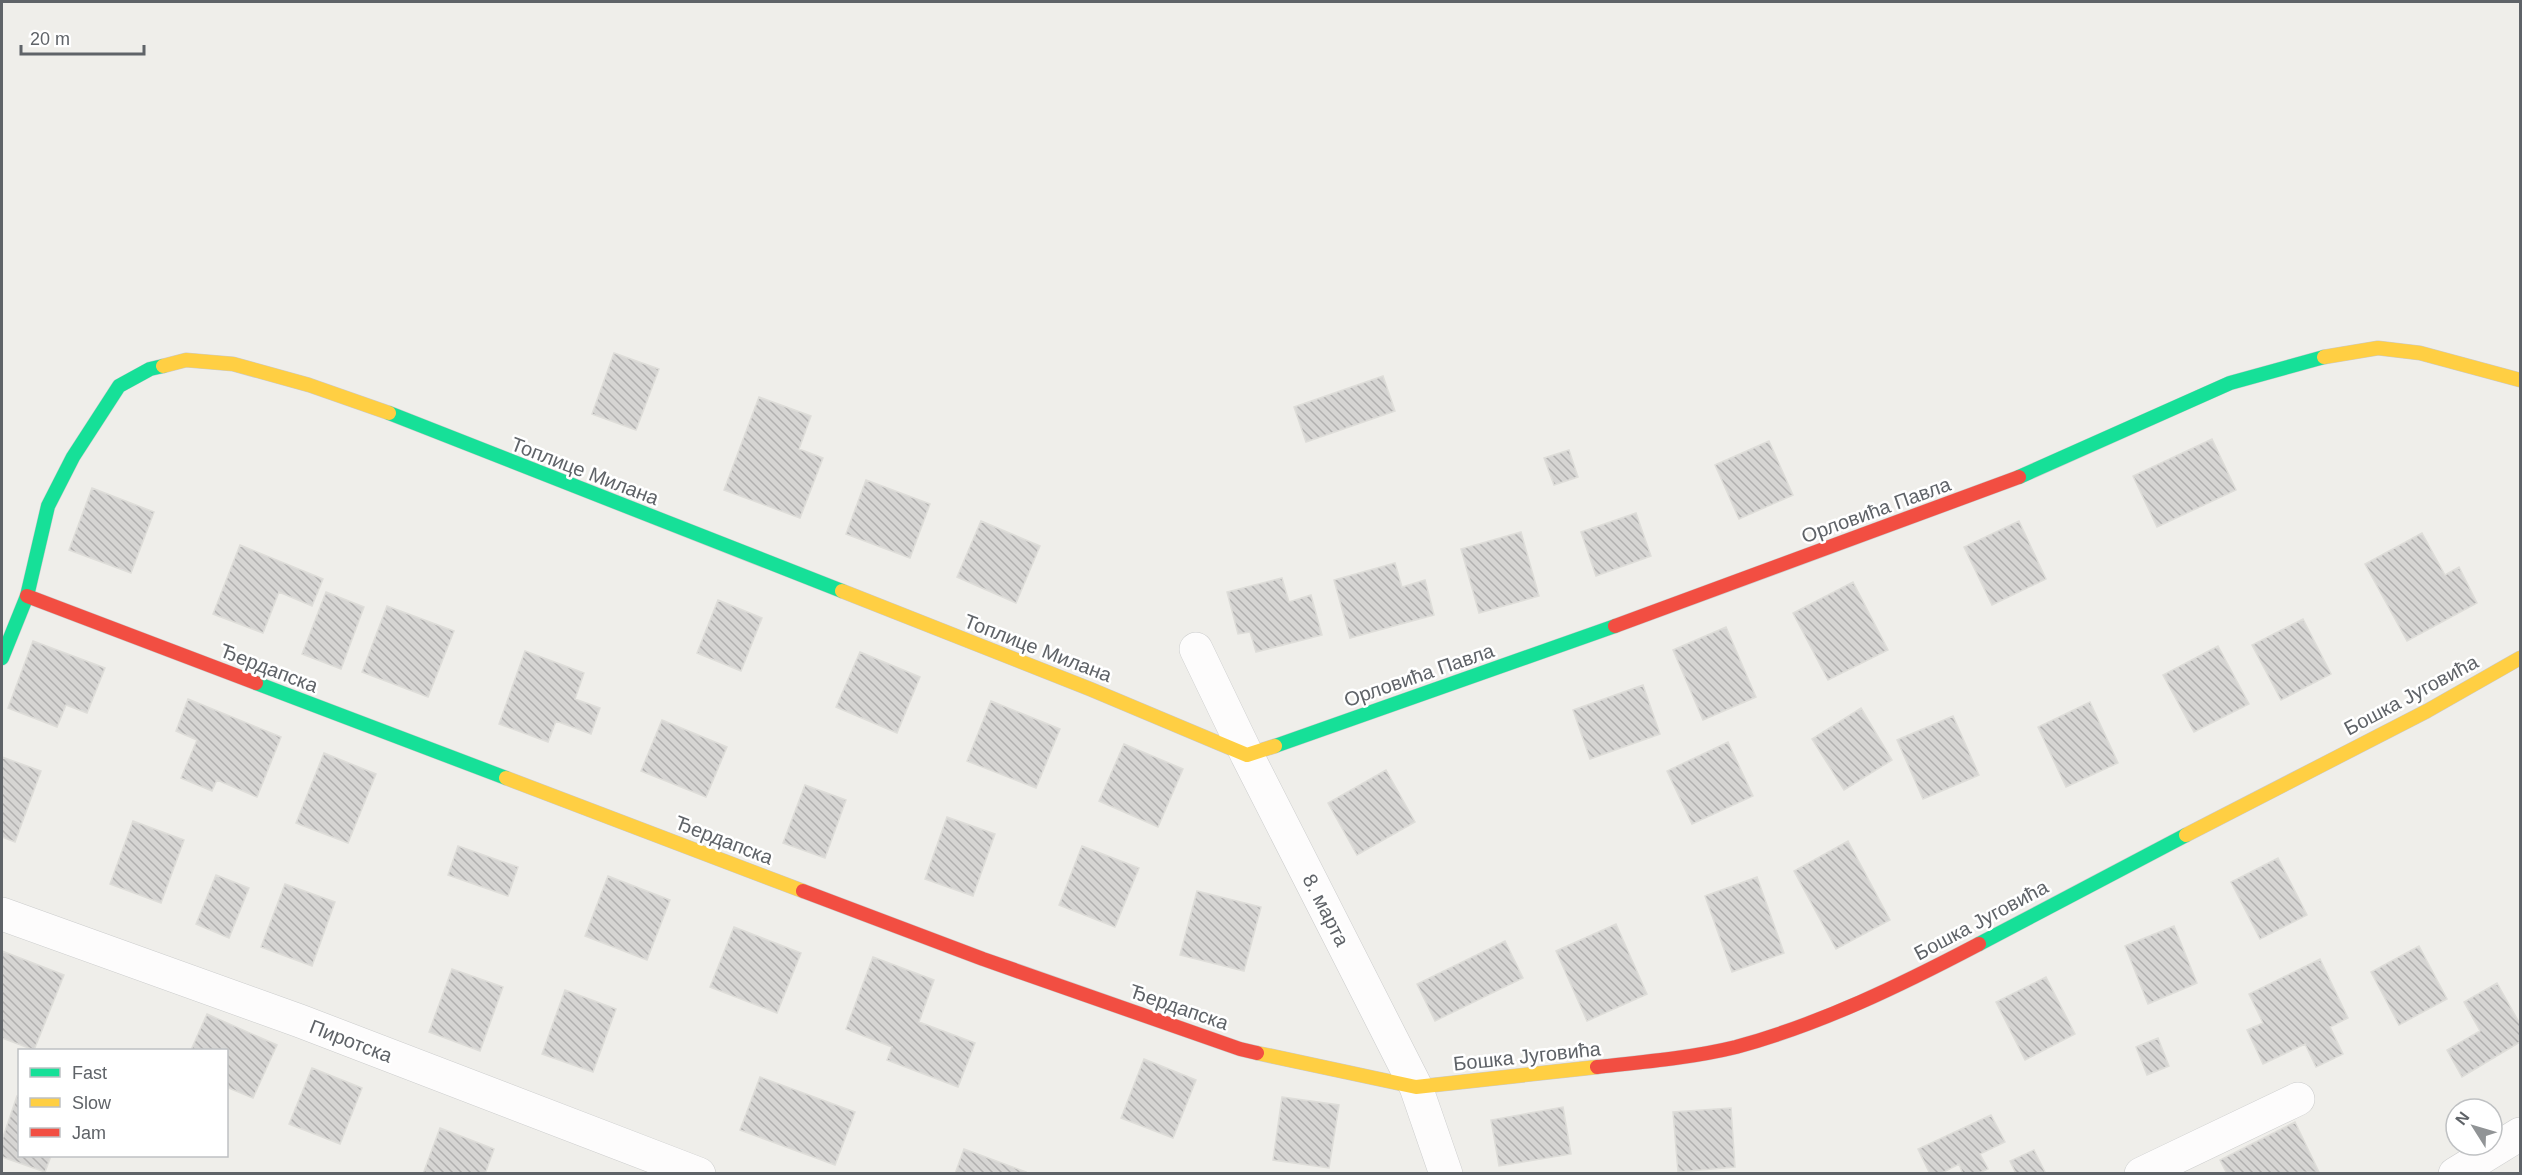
<svg xmlns="http://www.w3.org/2000/svg" width="2522" height="1175" font-family="Arial,sans-serif">
<style>
.building{fill:url(#building-back-hatch);stroke:#deddd9;stroke-width:1.5}
.lines{fill:none;stroke-linecap:round;stroke-linejoin:round}
.street-casing{stroke:#cbcccc;stroke-width:34}
.fast-casing{stroke:#cacacb;stroke-width:15}
.slow-casing{stroke:#cacacb;stroke-width:15}
.jam-casing{stroke:#cacacb;stroke-width:15}
.street{stroke:#fdfcfc;stroke-width:33}
.fast{stroke:#16e098;stroke-width:14}
.slow{stroke:#ffcf43;stroke-width:14}
.jam{stroke:#f24e42;stroke-width:14}
.labels{text-anchor:middle;dominant-baseline:central;stroke-width:5;stroke-linejoin:round;paint-order:stroke}
.street-label{font-size:20px;fill:#5f6368;stroke:#fff}
</style>
<defs>
<pattern id="building-back-hatch" width="6" height="6" patternUnits="userSpaceOnUse" patternTransform="scale(1.5)"><rect width="6" height="6" fill="#d6d5d3"/><path d="M-1 5l2 2M0 0l6 6M5-1l2 2" fill="none" stroke="#b1b0af"/></pattern>
</defs>
<rect width="100%" height="100%" fill="#efeeea"/>
<path class="building" d="M614,353L659,369L636,430L592,414Z
M1383,376L1395,411L1306,442L1294,407Z
M759,397L811,416L799,449L823,458L800,518L724,490Z
M2212,439L2236,490L2157,527L2133,476Z
M1769,441L1793,495L1739,519L1715,465Z
M1569,450L1578,477L1554,485L1544,458Z
M866,480L930,504L910,558L846,534Z
M92,488L154,512L131,573L69,550Z
M1636,513L1651,556L1596,576L1581,532Z
M981,521L1040,546L1016,603L957,577Z
M2019,521L2046,579L1992,605L1964,547Z
M1521,532L1539,596L1479,613L1461,549Z
M2422,533L2445,575L2459,567L2477,603L2407,641L2365,564Z
M240,545L323,579L312,606L279,592L263,633L213,614Z
M1395,563L1402,587L1425,580L1434,615L1350,638L1334,580Z
M1282,578L1289,602L1311,595L1322,635L1256,652L1250,632L1238,634L1227,592Z
M1853,582L1888,650L1828,680L1793,613Z
M326,592L364,607L341,669L302,654Z
M718,600L762,618L741,671L697,653Z
M387,606L454,631L428,697L362,672Z
M2303,619L2331,674L2281,700L2252,645Z
M1726,627L1756,697L1703,720L1673,650Z
M33,641L105,668L87,713L66,705L57,727L8,708Z
M2218,646L2249,704L2194,732L2163,675Z
M525,651L584,673L575,699L600,708L591,734L556,721L548,742L499,724Z
M860,652L920,677L897,733L836,707Z
M1643,685L1660,734L1590,759L1573,710Z
M188,699L281,737L257,797L217,780L212,791L181,778L197,740L176,731Z
M991,701L1060,729L1036,788L967,761Z
M2090,702L2118,763L2066,787L2038,727Z
M1861,708L1892,760L1844,790L1812,739Z
M1953,716L1979,775L1923,799L1897,740Z
M662,720L727,747L706,797L641,771Z
M1728,742L1753,796L1692,824L1667,771Z
M1124,744L1183,769L1158,827L1099,801Z
M324,753L376,774L348,843L296,823Z
M2,757L41,771L15,842L2,837Z
M1386,770L1415,822L1357,855L1328,803Z
M805,785L846,800L825,858L783,843Z
M947,817L995,834L973,896L925,879Z
M133,821L184,840L161,903L110,884Z
M1848,841L1890,920L1836,949L1794,871Z
M458,846L518,867L508,896L448,875Z
M1082,846L1139,868L1115,927L1059,905Z
M2278,858L2307,915L2260,939L2231,882Z
M216,875L249,888L229,938L196,924Z
M608,876L670,900L647,960L585,936Z
M1757,877L1784,953L1732,972L1705,896Z
M285,884L335,902L312,966L261,947Z
M1197,891L1261,907L1244,971L1180,955Z
M1616,924L1647,994L1587,1021L1556,951Z
M2174,926L2197,983L2148,1004L2125,946Z
M734,927L801,953L777,1013L710,987Z
M1505,941L1523,978L1435,1021L1417,984Z
M2419,946L2447,999L2399,1025L2371,972Z
M2,951L64,975L34,1050L2,1038Z
M873,957L934,980L919,1022L975,1043L958,1087L887,1060L892,1047L846,1029Z
M2320,959L2348,1018L2330,1027L2343,1054L2316,1067L2305,1044L2263,1064L2247,1030L2263,1023L2249,994Z
M452,969L503,987L480,1051L429,1032Z
M2046,977L2075,1034L2025,1060L1996,1002Z
M2497,983L2520,1024V1042L2462,1077L2447,1050L2480,1031L2464,1002Z
M565,990L616,1009L593,1072L542,1054Z
M207,1014L277,1045L253,1098L226,1087V1050H191Z
M2158,1038L2169,1066L2147,1075L2136,1047Z
M1144,1059L1196,1080L1173,1138L1121,1118Z
M312,1068L362,1088L340,1144L289,1124Z
M760,1077L855,1112L835,1165L740,1130Z
M17,1096L20,1097V1156H51L45,1172L2,1157V1140Z
M1282,1097L1339,1105L1329,1168L1273,1160Z
M1563,1107L1571,1154L1499,1166L1491,1120Z
M1731,1108L1735,1167L1678,1172L1673,1112Z
M1991,1115L2005,1142L1980,1154L1988,1169L1977,1174H1963L1959,1164L1940,1174H1930L1918,1149Z
M2295,1122L2319,1172L2227,1174L2220,1160Z
M440,1128L494,1149L485,1174H423Z
M964,1149L1026,1172L1025,1174H955Z
M2034,1150L2046,1174H2016L2010,1161Z"/>
<g class="lines">
<g class="street-casing">
<path id="street" d="M1196,649L1247,755L1416,1087L1446,1174
M2,914L300,1021L699,1174
M2141,1174L2298,1099
M2455,1174L2520,1134"/>
</g>
<g class="fast-casing">
<path id="fast" d="M389,413L842,591
M2019,477L2230,383L2324,357
M2,658L27,596L48,506L73,457L119,386L150,369L163,366
M256,683L506,778
M1275,746L1615,626
M1979,944L2186,835"/>
</g>
<g class="slow-casing">
<path id="slow" d="M2324,357L2378,348L2420,353L2520,380
M163,366L186,360L233,364L309,385L389,413
M842,591L1090,689L1247,755L1275,746
M506,778L803,891
M2186,835L2427,711L2520,658
M1257,1053L1416,1087L1597,1067"/>
</g>
<g class="jam-casing">
<path id="jam" d="M27,596L256,683
M1615,626L2019,477
M803,891L983,959L1240,1049L1257,1053
M1597,1067C1643,1062 1691,1058 1736,1047C1821,1024 1901,985 1979,944"/>
</g>
<use href="#street" class="street"/>
<use href="#fast" class="fast"/>
<use href="#slow" class="slow"/>
<use href="#jam" class="jam"/>
</g>
<g class="labels">
<g class="street-label">
<text transform="translate(585 471) rotate(21)">Топлице Милана</text>
<text transform="translate(1876 510) rotate(-20)">Орловића Павла</text>
<text transform="translate(1038 648) rotate(21)">Топлице Милана</text>
<text transform="translate(269 668) rotate(21)">Ђердапска</text>
<text transform="translate(1419 675) rotate(-19)">Орловића Павла</text>
<text transform="translate(2411 695) rotate(-28)">Бошка Југовића</text>
<text transform="translate(724 840) rotate(21)">Ђердапска</text>
<text transform="translate(1326 910) rotate(63)">8. марта</text>
<text transform="translate(1981 920) rotate(-28)">Бошка Југовића</text>
<text transform="translate(1179 1007) rotate(19)">Ђердапска</text>
<text transform="translate(351 1041) rotate(21)">Пиротска</text>
<text transform="translate(1527 1056) rotate(-6)">Бошка Југовића</text>
</g>
</g>
<rect width="2522" height="1175" fill="none" stroke="#5f6368" stroke-width="6"/>
<rect x="18" y="1049" width="210" height="108" fill="#ffffff" stroke="#bfc1c3" stroke-width="1.5"/>
<rect x="30" y="1068" width="30" height="9" fill="#16e098" stroke="#bfc1c3" stroke-width="1.5"/>
<text x="72" y="1079" font-size="18" fill="#5f6368">Fast</text>
<rect x="30" y="1098" width="30" height="9" fill="#ffcf43" stroke="#bfc1c3" stroke-width="1.5"/>
<text x="72" y="1109" font-size="18" fill="#5f6368">Slow</text>
<rect x="30" y="1128" width="30" height="9" fill="#f24e42" stroke="#bfc1c3" stroke-width="1.5"/>
<text x="72" y="1139" font-size="18" fill="#5f6368">Jam</text>
<g transform="translate(2474 1127) rotate(307)"><circle r="28" fill="#ffffff" stroke="#bfc1c3" stroke-width="1.5"/>
<path d="M0-4.5L10 22L0 15L-10 22Z" fill="#919496"/>
<text y="-9" font-size="16" font-weight="bold" text-anchor="middle" fill="#5f6368">N</text>
</g>
<path d="M21 45v9h123v-9" fill="none" stroke="#5f6368" stroke-width="3"/>
<text x="30" y="45" font-size="18" fill="#5f6368" stroke="#ffffff" stroke-width="4.5" paint-order="stroke">20 m</text>
</svg>
